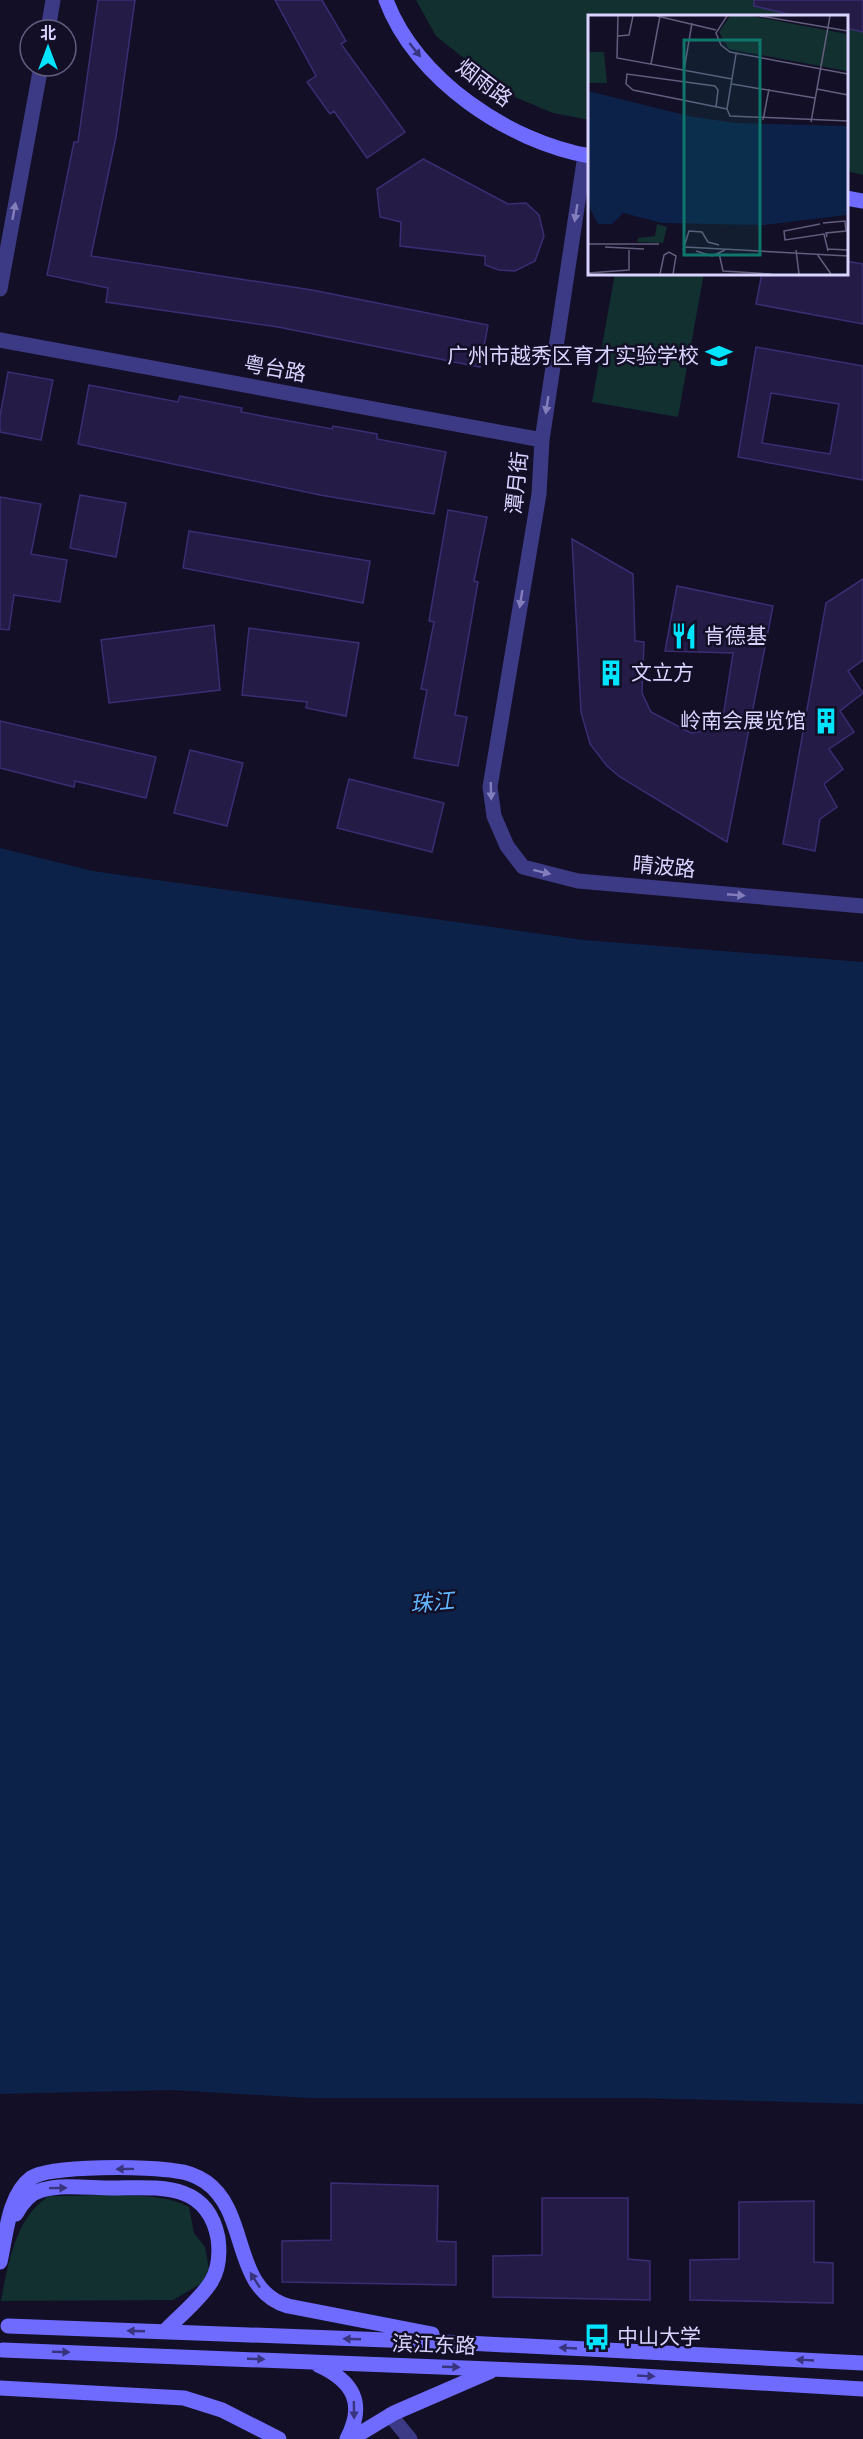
<svg xmlns="http://www.w3.org/2000/svg" width="863" height="2439" font-family="Jost,'Noto Sans SC',sans-serif">
<style>
.green{fill:#12302f}
.water{fill:#0c2248}
.building{fill:#241b47;stroke:#3b2d73;stroke-width:1.5;fill-rule:evenodd}
.lines{fill:none;stroke-linecap:round;stroke-linejoin:round}
.street{stroke:#3d3a85;stroke-width:15}
.secondary{stroke:#6f6bff;stroke-width:15}
.oneway{fill:#38347d}
.oneway2{fill:#837fbc}
.labels{text-anchor:middle;dominant-baseline:central;stroke-width:5;stroke-linejoin:round;paint-order:stroke}
.street-label{font-size:21px;fill:#d9d4ff;stroke:#130f26}
.poi-label{font-size:21px;fill:#d9d4ff;stroke:#130f26;text-anchor:start}
.water-label{font-size:22px;font-style:italic;fill:#62b6ff;stroke:#130f26}
.inset-road{fill:none;stroke:#625e7d;stroke-width:1.5}
.view{fill:#0f766e;fill-opacity:0.15;stroke:#0f766e;stroke-width:3}
.inset-edge{fill:none;stroke:#d9d4ff;stroke-width:3}
</style>
<rect width="100%" height="100%" fill="#130f26"/>
<path class="green" d="M416,0H863V175L847,171L846,16H590V120L553,113L510,95L436,36Z
M615,273H704L678,417L592,402Z
M49,2196C88,2197 156,2189 189,2207L194,2233L205,2247L209,2269L202,2283L173,2300L1,2301C8,2265 15,2217 49,2196Z"/>
<path class="water" d="M0,848L93,871L584,940L863,962V2104L641,2098H309L172,2090L0,2094Z"/>
<path class="building" d="M98,0H135L116,137L91,256L312,290L488,325L480,367L278,327L106,302L108,288L47,275L74,142H78Z
M275,0H322L346,41L341,44L405,132L367,158L334,111L330,114L307,82L316,76Z
M754,0H863V32L846,28V16H797L754,6Z
M423,159L508,204L526,203L539,215L544,236L535,261L515,271L499,270L485,265V256L400,246L401,222L380,217L377,189Z
M846,261L863,264V324L756,304L762,273H846Z
M756,347L863,366V480L738,457ZM771,393L839,404L830,454L762,443Z
M8,372L53,380L41,440L0,432V416Z
M89,385L178,402L180,396L242,408L241,412L332,429L333,426L377,434V439L446,452L434,514L320,495L78,444Z
M80,495L126,503L116,557L70,548Z
M0,497L41,504L31,554L67,560L60,602L14,595L9,630L0,629Z
M448,510L487,517L474,581L478,582L455,715L467,717L458,766L414,758L427,690L421,689L434,622L429,621Z
M189,531L370,561L363,603L183,568Z
M572,539L633,574L635,641L644,642L642,693L651,712L691,733L707,731L720,721L724,711L733,653L665,651L677,586L773,606L727,842L620,777L607,766L590,744L581,712Z
M863,579V660L848,671L863,693L840,711L854,732L829,749L843,769L824,784L837,807L820,819L815,851L783,844L826,603Z
M214,625L220,690L109,703L101,640Z
M249,628L359,643L346,716L306,708L307,702L242,695Z
M0,721L156,757L146,798L75,781L74,787L0,768Z
M190,750L243,763L227,826L174,813Z
M349,779L444,803L432,852L337,828Z
M331,2183L438,2186L437,2241L456,2242V2285L282,2282V2241L331,2240Z
M542,2198H628V2259L650,2261V2300L493,2297V2256L542,2255Z
M814,2201V2262L833,2263V2303L690,2300V2260L739,2259V2202Z"/>
<g class="lines">
<path class="street" d="M48,30L53,0
M585,155L542,440L539,494L490,787L494,816L507,846L523,867L578,881L863,906
M0,289L41,66
M0,340L542,440
M390,2415L410,2439"/>
<path class="secondary" d="M386,0C415,79 509,142 590,156
M846,198L863,201
M16,2214C22,2203 30,2193 42,2190C63,2184 90,2188 111,2188C156,2188 207,2180 218,2238C220,2253 219,2269 211,2282C199,2301 179,2316 164,2332
M0,2262C6,2237 8,2195 31,2178C50,2165 152,2166 176,2171C187,2172 197,2176 206,2182C250,2213 231,2289 288,2306L432,2334
M8,2326L467,2343L863,2363
M3,2350L591,2373L863,2389
M318,2365C353,2381 366,2403 347,2439
M0,2388L184,2398L222,2410L279,2439
M351,2439L394,2413L491,2371"/>
</g>
<defs><path id="oneway-solid" d="M-6-.8H1V-3.2L6.5 0L1 3.2V.8H-6Z" transform="scale(1.5)"/></defs>
<g class="oneway">
<use href="#oneway-solid" transform="translate(415 50) rotate(51)"/>
<use href="#oneway-solid" transform="translate(125 2169) rotate(179)"/>
<use href="#oneway-solid" transform="translate(58 2188) rotate(-1)"/>
<use href="#oneway-solid" transform="translate(255 2280) rotate(-123)"/>
<use href="#oneway-solid" transform="translate(136 2331) rotate(-178)"/>
<use href="#oneway-solid" transform="translate(352 2339) rotate(-178)"/>
<use href="#oneway-solid" transform="translate(568 2348) rotate(-177)"/>
<use href="#oneway-solid" transform="translate(61 2352) rotate(2)"/>
<use href="#oneway-solid" transform="translate(256 2359) rotate(2)"/>
<use href="#oneway-solid" transform="translate(805 2360) rotate(-177)"/>
<use href="#oneway-solid" transform="translate(451 2367) rotate(2)"/>
<use href="#oneway-solid" transform="translate(646 2376) rotate(3)"/>
<use href="#oneway-solid" transform="translate(354 2410) rotate(89)"/>
</g>
<g class="oneway2">
<use href="#oneway-solid" transform="translate(14 211) rotate(-80)"/>
<use href="#oneway-solid" transform="translate(576 213) rotate(99)"/>
<use href="#oneway-solid" transform="translate(547 405) rotate(99)"/>
<use href="#oneway-solid" transform="translate(521 599) rotate(99)"/>
<use href="#oneway-solid" transform="translate(491 791) rotate(88)"/>
<use href="#oneway-solid" transform="translate(542 872) rotate(14)"/>
<use href="#oneway-solid" transform="translate(736 895) rotate(5)"/>
</g>
<defs>
<g id="school-bare" transform="scale(2.07)"><path d="M0-5L7-2L0 1L-7-2ZM-4 1L0 2.5L4 1V4Q0 6-4 4Z" fill="#00e5ff" stroke="#130f26" stroke-width="2.5" paint-order="stroke"/></g>
<g id="restaurant-bare" transform="scale(2.07)"><path d="M-5-6h1v4h1v-4h1v4h1v-4h1v5L-1.5 .5V6h-2V.5L-5-1ZM5-6V6H3V1.5H1.5Q1.5-4 5-6Z" fill="#00e5ff" stroke="#130f26" stroke-width="2.5" paint-order="stroke"/></g>
<g id="building-bare" transform="scale(2.07)"><path d="M-4-6H4V6H1V3H-1V6H-4ZM-2.5-4.3h1.7v1.8h-1.7ZM.8-4.3h1.7v1.8H.8ZM-2.5-1h1.7V.8h-1.7ZM.8-1h1.7V.8H.8Z" fill="#00e5ff" stroke="#130f26" stroke-width="2.5" paint-order="stroke"/></g>
<g id="bus-bare" transform="scale(2.07)"><path d="M-5-6H5V4H4V6H2V4H-2V6H-4V4H-5ZM-3.5-4V0h7V-4ZM-3.5 1.2v1.5H-2V1.2ZM2 1.2v1.5H3.5V1.2Z" fill="#00e5ff" stroke="#130f26" stroke-width="2.5" paint-order="stroke"/></g>
</defs>
<g fill-rule="evenodd">
<use href="#school-bare" x="719" y="356"/>
<use href="#restaurant-bare" x="684" y="636"/>
<use href="#building-bare" x="611" y="673"/>
<use href="#building-bare" x="826" y="721"/>
<use href="#bus-bare" x="597" y="2337"/>
</g>
<g class="labels">
<g class="street-label">
<text transform="translate(484 83) rotate(37)">烟雨路</text>
<text transform="translate(275 369) rotate(10)">粤台路</text>
<text transform="translate(517 483) rotate(-84)">潭月街</text>
<text transform="translate(664 867) rotate(5)">晴波路</text>
<text transform="translate(434 2345) rotate(2)">滨江东路</text>
</g>
<g class="poi-label">
<text x="699" y="356" text-anchor="end">广州市越秀区育才实验学校</text>
<text x="704" y="636">肯德基</text>
<text x="631" y="673">文立方</text>
<text x="806" y="721" text-anchor="end">岭南会展览馆</text>
<text x="617" y="2337">中山大学</text>
</g>
<g class="water-label">
<text transform="translate(432 1602) rotate(-5)">珠江</text>
</g>
</g>
<g transform="translate(588 15)">
<rect width="260" height="260" fill="#130f26"/>
<path d="M142,1H163L259,19V56L141,34L131,17ZM1,37H16L19,68H0ZM69,209L79,212L75,228L49,227L50,223L67,221Z" fill="#12302f"/>
<path d="M0,76L105,102L148,108L259,111V200L176,210L74,208L35,198L24,209H10L0,190Z" fill="#0c2248"/>
<path class="inset-road" d="M30,1L29,43L144,64M69,1L128,15M139,1L128,18L133,30L142,37L260,59M172,1L260,16M30,21L41,20L45,1M148,39L139,94L142,101L260,106M63,49L72,1M96,55L104,8M144,69L227,83M229,74L260,80M128,92L130,75L127,71L39,59L38,69L45,75L139,94M175,105L181,74M223,107L242,1M235,208L257,206L258,216L238,218L239,222M232,209L196,216L197,225L236,219L240,236M0,229H71M17,232L56,234M97,232L260,241M240,234L260,235M95,235L101,216L114,217L120,227L131,230M208,235L211,259M108,236L124,241L137,235M131,238L135,256L183,259M229,239L243,259M0,258L41,255V235M72,259L76,240L81,237L88,241L85,259"/>
<path class="view" d="M96,25H172V240H96Z"/>
<rect width="260" height="260" class="inset-edge"/>
</g>
<g transform="translate(48 48)"><circle r="28" fill="#130f26" stroke="#625e7d" stroke-width="1.5"/>
<path d="M0-4.5L10 22L0 15L-10 22Z" fill="#00e5ff"/>
<text y="-9" font-size="16" font-weight="bold" text-anchor="middle" fill="#d9d4ff">北</text>
</g>
</svg>
